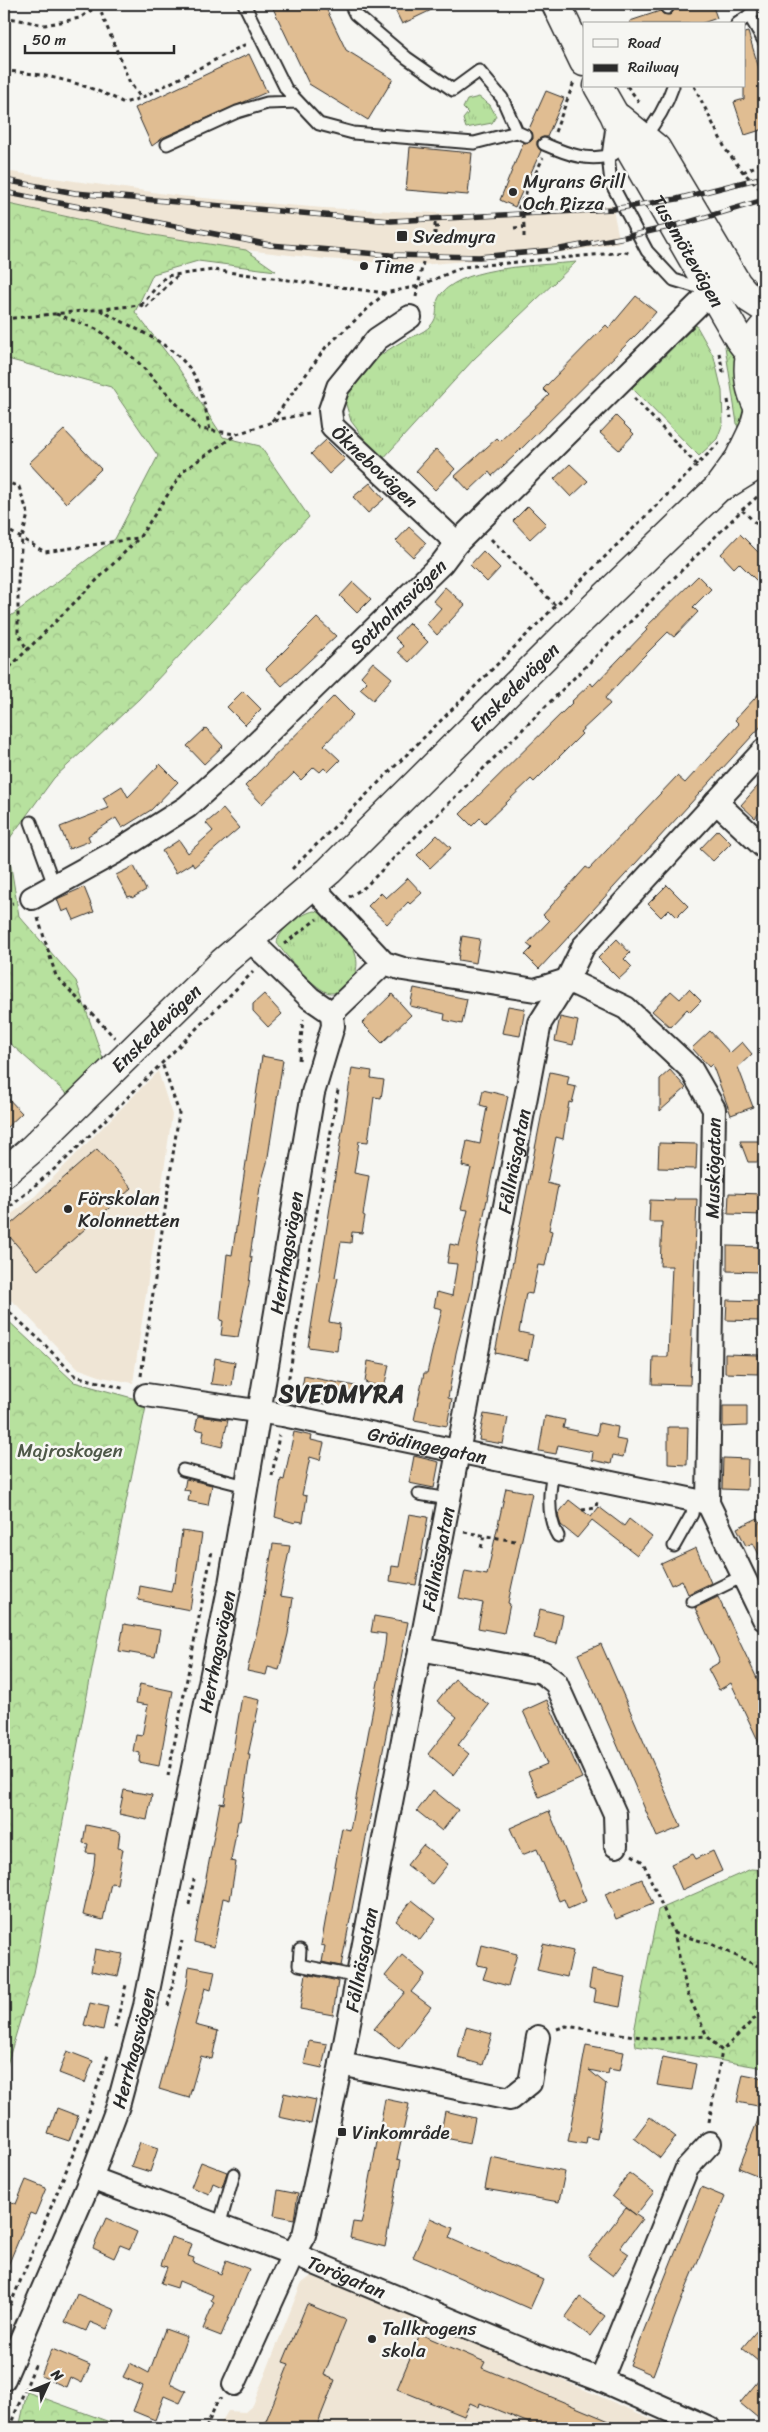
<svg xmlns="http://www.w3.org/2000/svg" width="768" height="2432" font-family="Sriracha,sans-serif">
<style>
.built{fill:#efe5d5}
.grass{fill:url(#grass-tufts);stroke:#718664}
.forest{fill:url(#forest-crowns);stroke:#718664}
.building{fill:#e0bd92;stroke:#2b2b2b}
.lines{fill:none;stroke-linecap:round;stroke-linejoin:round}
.service-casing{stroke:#2b2b2b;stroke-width:15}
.minor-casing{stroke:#2b2b2b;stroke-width:26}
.tertiary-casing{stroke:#2b2b2b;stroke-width:31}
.path{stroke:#2b2b2b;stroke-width:3;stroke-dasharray:4 4;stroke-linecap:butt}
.service{stroke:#f6f6f2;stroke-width:11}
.minor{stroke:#f6f6f2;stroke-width:22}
.tertiary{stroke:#f6f6f2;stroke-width:28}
.rail-casing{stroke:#2b2b2b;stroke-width:5.5}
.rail{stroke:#f6f6f2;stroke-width:4;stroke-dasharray:11;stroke-linecap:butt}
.poi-dot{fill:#2b2b2b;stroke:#f6f6f2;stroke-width:2}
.labels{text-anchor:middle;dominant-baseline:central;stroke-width:5;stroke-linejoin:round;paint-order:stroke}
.poi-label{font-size:19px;fill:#2b2b2b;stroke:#f6f6f2;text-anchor:start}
.street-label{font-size:19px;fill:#2b2b2b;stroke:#f6f6f2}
.park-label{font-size:19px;fill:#4e5848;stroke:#f6f6f2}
.district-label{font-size:24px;font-weight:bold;letter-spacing:1px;fill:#2b2b2b;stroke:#f6f6f2}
</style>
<defs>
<pattern id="grass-tufts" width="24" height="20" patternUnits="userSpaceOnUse" patternTransform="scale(1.25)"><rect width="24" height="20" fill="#b7e19e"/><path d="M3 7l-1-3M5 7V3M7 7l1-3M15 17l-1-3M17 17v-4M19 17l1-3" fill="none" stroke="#9ec188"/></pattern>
<pattern id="forest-crowns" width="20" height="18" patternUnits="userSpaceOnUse" patternTransform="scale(1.25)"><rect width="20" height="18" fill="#b7e19e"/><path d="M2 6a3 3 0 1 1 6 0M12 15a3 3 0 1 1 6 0" fill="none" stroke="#9ec188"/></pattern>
</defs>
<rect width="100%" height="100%" fill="#f6f6f2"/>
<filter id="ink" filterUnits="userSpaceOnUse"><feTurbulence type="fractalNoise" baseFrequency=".02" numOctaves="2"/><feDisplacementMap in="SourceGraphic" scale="10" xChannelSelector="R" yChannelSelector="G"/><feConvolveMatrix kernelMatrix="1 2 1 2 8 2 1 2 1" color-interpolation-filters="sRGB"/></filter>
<g filter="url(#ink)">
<path class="built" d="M4,171L180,196L323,208L484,215L563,212L612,205L620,243L557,253L421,265L325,259L246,250L147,234L4,203Z
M158,1071L172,1115L133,1383L102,1377L77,1368L17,1305L4,1295V1220L35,1196Z
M314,2274L562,2380L673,2428H218L228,2411L245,2412L253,2405L301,2284Z"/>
<path class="grass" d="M479,97L490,105L496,116L492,123L466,128L463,119L468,113L463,108L467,100Z
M576,262L474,359L381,461L351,421L344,398C356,373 379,354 403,341C410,338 417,335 424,331C445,317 430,306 442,293C467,265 539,266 576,262Z
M696,325L714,357L722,391L723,423L717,439L699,456L632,388Z
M724,340L738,351L748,415L738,430Z
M314,911L319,912C331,925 349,938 355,953C358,961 358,973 351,979C345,985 339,994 330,993C317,992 284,954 277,943C278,930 302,913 314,911Z"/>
<path class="forest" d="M4,203L147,234L246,250L276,271L198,261L153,274L135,312L179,369L223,437L260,446L309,517L139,699L54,778L7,842L19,916L76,981L103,1059L67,1094L4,1038V621L115,539L158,456L111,387L4,358Z
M4,1317L74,1382L147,1402L103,1612L34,1973L4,2075Z
M751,1869L764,1870V2068L636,2046L634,2032L658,1910Z
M27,2392L126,2428H19Z"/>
<path class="building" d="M271,4H324L346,50L393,79L368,120L309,84Z
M392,4H444L402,24Z
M681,4H712L717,18L700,24H630V21L660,11L663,14L670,15L673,12L674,6Z
M748,32L764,85V129L745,135L734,102L744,99V33Z
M249,54L267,92L164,137L152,146L135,108Z
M546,91L564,98L547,137H543L537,141V145L541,151L515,207L500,200L523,143L530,142L533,139L532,132L529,129Z
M410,147L472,153L468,195L406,190Z
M636,296L656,312L639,332L514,456L492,476L489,472L469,491L455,476L497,438L500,441L549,395L543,389L606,325L609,328Z
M616,416L634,434L619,450L600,433Z
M64,430L101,469L66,503L29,463Z
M326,440L345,459L329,474L311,454Z
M436,449L455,469L435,490L416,471Z
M570,464L588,481L571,497L554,479Z
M370,483L384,499L368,513L353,497Z
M528,506L546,524L530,539L513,521Z
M409,527L426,543L413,557L396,541Z
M740,534L764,558V588L739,563L734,568L721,554Z
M483,551L500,568L487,582L470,565Z
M698,576L711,589L693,607L698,612L674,637L668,632L640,660L605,698L610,704L580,732L582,734L534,782L531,779L485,823L480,818L472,826L460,814L573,702L572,701L591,683L593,686L647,630L645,628Z
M353,582L371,599L357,613L340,596Z
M445,587L465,605L437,635L427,624L441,608L433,601Z
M317,618L336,636L282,686L266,669Z
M409,623L428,642L409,662L398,652L403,646L395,638Z
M373,662L392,678L373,700L360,689L367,682L361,676Z
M764,688V723L539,969L525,955L532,948L527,944L549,921L543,915L586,867L589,869L677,776L685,783L739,724L735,720Z
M243,691L261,709L245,725L227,707Z
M334,696L353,715L324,745L340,760L328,772L324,768L320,772L314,767L301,780L294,773L262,804L245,786Z
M206,728L223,746L204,764L187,746Z
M160,764L178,782L151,810L122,828L116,818L88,836L90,841L69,849L60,827L109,808L103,798L122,786L128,797Z
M764,779V807L755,818L741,805Z
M223,809L239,828L194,867L192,863L176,873L162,851L179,840L188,853L213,831L206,823Z
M718,830L731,843L713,861L700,849Z
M437,835L451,848L430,868L417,855Z
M134,866L146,890L132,898L131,896L128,897L116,875Z
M408,878L422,893L410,904L408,902L387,924L368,906L381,893L386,898Z
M667,885L688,906L677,917L669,909L661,917L648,904Z
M84,887L94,912L74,920L69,909L62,912L57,899Z
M462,936L480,939L476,963L458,960Z
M617,939L630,953L624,959L632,967L619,979L598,958Z
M414,988L467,999L462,1024L444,1020L445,1014L410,1006Z
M689,989L701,1001L690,1012L687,1009L670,1027L652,1011L671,991L680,999Z
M264,994L282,1014L268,1027L253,1011V1004Z
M392,994L411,1015L382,1043L362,1023Z
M508,1006L525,1009L520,1036L502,1033Z
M560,1017L578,1021L573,1045L555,1041Z
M710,1031L730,1053L742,1042L752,1054L738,1067L753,1107L731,1115L712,1064L709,1067L692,1048Z
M262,1056L283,1060L267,1163L260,1187L250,1257H252L249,1284L238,1337L221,1335L223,1321L220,1320L227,1254L232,1255Z
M352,1068L372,1071L371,1078L384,1080L381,1098L374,1097L368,1142L359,1141L354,1173L369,1176L363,1215L365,1216L362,1233L352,1232L351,1243L341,1242L335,1277L338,1278L329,1322L340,1324L337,1351L308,1347Z
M670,1070L686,1088L660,1111V1079Z
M550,1072L569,1076L567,1085L576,1087L572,1103L569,1102L563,1139L556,1137L547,1183L558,1186L549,1230L552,1231L545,1266L538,1265L532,1294L526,1293L519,1332L533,1335L528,1360L495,1353Z
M483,1090L508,1096L477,1249L471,1292L456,1353L448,1398L452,1399L447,1426L414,1420L424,1373H427L442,1309L434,1307L437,1292L452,1296L457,1264L447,1263L450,1244L459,1246L468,1210L461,1209L471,1168L462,1166L467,1141L480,1144L487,1107L480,1105Z
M4,1094L22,1113L4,1130Z
M740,1141H764V1162H748Z
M659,1143L697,1144L696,1169L658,1168Z
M97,1149L132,1188L38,1270L4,1230Z
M729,1193L764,1194V1215L728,1214Z
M674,1199H697L690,1385L652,1384L653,1357H668L672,1266H660L662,1222H649L650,1200L674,1201Z
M727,1246L762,1247L761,1272L727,1271Z
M727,1300L761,1301L760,1321L726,1320Z
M725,1354L759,1355L758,1374L725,1373Z
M215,1358L235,1362L232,1386L211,1384Z
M368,1361L389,1365L384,1388L365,1382Z
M304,1376L355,1386L352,1403L327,1398L326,1404L300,1399Z
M723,1406H747V1426L723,1427Z
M484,1414L508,1418L503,1444L479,1440Z
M198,1416L228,1420L222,1447L202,1442L204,1431L195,1429Z
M545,1416L565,1420L563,1428L597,1435L599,1423L618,1427L616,1439L627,1441L623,1457L613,1455L611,1464L592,1460L593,1452L558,1445L556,1454L539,1451Z
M668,1427H688L687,1465L668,1464Z
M294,1432L312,1436L311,1440L324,1443L320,1460L310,1457L302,1495L307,1496L303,1522L296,1521L295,1523L275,1517L281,1479L284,1480Z
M414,1456L439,1462L434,1488L409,1483Z
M723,1458L748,1459L747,1490L722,1489Z
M186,1479L212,1485L208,1505L188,1501L190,1491L184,1490Z
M506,1488L532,1493L508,1603L510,1604L504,1633L478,1628L483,1603L459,1598L465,1571L487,1575Z
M569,1500L591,1517L599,1507L624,1526L629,1519L652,1537L637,1555L592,1520L577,1538L561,1525L559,1519L558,1514Z
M409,1514L428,1517L416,1585L390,1581L392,1566L399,1567Z
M758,1518L764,1530V1564L753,1543L746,1546L737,1528Z
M182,1531L202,1534L190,1610L138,1600L140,1586L171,1592L173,1582L175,1583Z
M273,1544L290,1546L280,1596L293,1598L288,1634L279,1670L268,1667L266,1675L247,1671L259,1623Z
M696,1548L711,1583L688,1594L682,1580L671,1585L661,1564Z
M718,1597L764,1693V1753L731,1683L719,1690L708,1669L720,1662L695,1608Z
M540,1609L563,1615L557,1644L534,1638Z
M374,1616L408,1622L341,1966L322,1962L325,1946L321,1945L342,1828L350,1830L385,1645L386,1634L371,1632Z
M124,1624L160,1630L155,1657L119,1651Z
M601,1644L681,1827L657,1837L578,1654Z
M455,1679L489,1705L458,1745L469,1754L453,1775L428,1754L457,1717L437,1701Z
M140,1684L173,1691L159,1766L139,1762L140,1753L133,1751L136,1735L142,1736L148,1705L136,1703Z
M242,1696L260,1700L248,1755H250L240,1821H238L231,1861L236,1862L230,1900L223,1898L214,1947L194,1942L220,1803L224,1804Z
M547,1700L582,1778L539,1797L528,1772L547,1764L523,1711Z
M124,1790L152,1795L147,1820L119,1814Z
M433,1790L458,1810L442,1831L417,1811Z
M549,1811L586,1901L568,1909L564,1899L559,1901L537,1849L522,1855L510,1828Z
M86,1825L120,1832L118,1848L123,1849L117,1884L111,1883L103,1920L83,1915L94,1865L95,1854L86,1853L88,1844L83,1843Z
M423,1845L448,1864L432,1884L407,1865Z
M713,1851L722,1871L682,1890L671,1864L693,1854L696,1859Z
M642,1879L653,1904L616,1919L605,1894Z
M412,1900L436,1919L420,1940L396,1921Z
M543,1944L573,1951L567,1977L537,1970Z
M482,1945L517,1954L508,1986L483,1979L487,1967L477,1965Z
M95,1949L123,1954L118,1976L91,1971Z
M402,1955L425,1974L411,1992L431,2007L399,2049L374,2029L405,1992L385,1976Z
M189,1966L215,1971L211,1990L205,1988L195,2025L218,2031L212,2059L201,2056L189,2098L159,2089L187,1984Z
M592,1970L625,1977L620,2007L594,2002L596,1990L589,1988Z
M306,1974L338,1981L333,2015L300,2009Z
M90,2003L108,2007L103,2030L84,2025Z
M466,2027L492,2034L483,2065L458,2058Z
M309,2041L327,2044L322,2068L304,2064Z
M586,2045L624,2052L620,2071L609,2069L608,2074L589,2070L606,2084L597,2139L587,2137L586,2144L568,2141Z
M67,2051L93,2061L85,2083L59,2073Z
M663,2057L696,2064L691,2090L657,2085Z
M743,2074L764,2078V2178L739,2168L763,2107L737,2102Z
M284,2093L316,2100L311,2124L279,2117Z
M385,2099L409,2104L397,2159L401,2160L385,2247L350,2238L353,2222L361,2223L364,2212Z
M57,2108L78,2116L69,2141L48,2134Z
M445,2111L475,2118L470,2143L440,2137Z
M650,2117L676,2137L660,2158L634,2138Z
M140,2142L158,2148L150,2172L131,2166Z
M491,2157L565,2172L559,2202L485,2189Z
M201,2162L227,2172L222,2187L213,2183L209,2194L191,2187Z
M629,2173L654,2192L636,2215L612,2196Z
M26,2180L46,2188L35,2215L30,2213L4,2275V2199L16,2204Z
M701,2187L725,2197L683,2296L653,2375L630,2365Z
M278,2190L298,2194L294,2219L274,2215Z
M626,2208L642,2219L620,2248L629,2254L613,2276L588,2257Z
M106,2218L137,2232L130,2249L120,2245L114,2258L93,2248Z
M430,2218L453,2228L449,2238L543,2280L530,2309L413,2257Z
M171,2237L192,2244L188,2256L194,2258L193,2262L221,2274L226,2260L249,2269L221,2336L203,2329L214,2302L211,2300L213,2295L179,2281L177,2288L161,2283L167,2267L161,2265Z
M77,2294L115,2310L107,2329L90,2322L86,2331L65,2322Z
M580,2297L605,2316L590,2336L565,2318Z
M307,2304L346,2320L324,2375L335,2380L316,2428H263L289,2364L283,2362Z
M764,2322V2366L742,2348Z
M165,2329L187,2337L170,2383L186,2391L180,2403L164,2396L155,2420L133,2411L143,2386L123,2377L130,2363L149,2373Z
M420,2334L485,2362L482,2368L626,2428H541L480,2403L479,2407L470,2403L464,2416L397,2389Z
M52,2349L90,2365L82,2383L70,2377L66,2387L41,2376Z
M764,2374V2423L740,2403Z"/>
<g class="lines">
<g class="service-casing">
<path id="service" d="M244,4L286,89L319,124L353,133L474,143L517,132
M350,4L355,14L407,58L453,90L479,71L502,98L517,132L526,136
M665,4L667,8
M749,15L764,41
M737,24L764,5
M612,126L608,156L611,183L647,251L674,280L707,290
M643,138C657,122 666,107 673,86
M167,144L237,112L267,103L298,102
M544,144C567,154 590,163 614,154
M31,822L54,885
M183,1470L246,1486
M553,1472C549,1492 547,1518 558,1536
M419,1494L448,1499
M674,1546L692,1514L694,1500
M692,1601L743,1576
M300,1950L299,1965L358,1977
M219,2226L234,2174"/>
</g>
<g class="minor-casing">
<g id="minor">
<path id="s1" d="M410,317L377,339L338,387L330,410L332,426L457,543"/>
<path d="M716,802L764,847"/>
<path d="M312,886L384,963L403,969L535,990L567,980L626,1008L691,1069L714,1109L708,1503L764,1619"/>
<path id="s2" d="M32,898L119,850L187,807L244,756L442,563L457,543L476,524L724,279"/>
<path d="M249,939L310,998L332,1013"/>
<path d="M332,1013L384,963"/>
<path id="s3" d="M146,1395L283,1415L708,1503"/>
<path d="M420,1649L542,1672L556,1683L615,1814L616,1846"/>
<path d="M341,2064L510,2099L530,2083L538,2037"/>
<path id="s4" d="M91,2178L293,2254L535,2355L601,2380L709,2428"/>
<path id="s5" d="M4,2379L91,2178L118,2106L145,2006L230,1584L313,1093L333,1026L332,1013"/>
<path d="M601,2380L687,2168L710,2143"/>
<path id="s6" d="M234,2384L293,2254L304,2235L341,2064L540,1023L567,980L583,947L764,750"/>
</g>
</g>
<g class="tertiary-casing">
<g id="tertiary">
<path d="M556,4L584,62"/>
<path id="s7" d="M598,86L614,114L629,148L739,339L749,352"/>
<path d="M619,118L656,148L737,284L750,299L764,308"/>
<path d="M764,327C742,351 745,390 764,416"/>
<path d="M725,485L764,461"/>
<path id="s8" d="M4,1173L32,1149L223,962L329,871L582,619L717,489L739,459L754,428L759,409"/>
</g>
</g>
<path class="path" d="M98,5L130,83L141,98L248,43
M4,12L13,4
M4,17L45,25L80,18L100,4
M4,71C44,73 89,84 124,103L141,98
M627,86L641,104
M694,86L726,150L743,172L764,193
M555,132L574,82
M743,172L764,162
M518,209L543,158
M523,215L524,227
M435,227V216
M514,228L524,227V239
M435,243V227H442
M416,297L423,262
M141,305L166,276L213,270L385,293L419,286L463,267L626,252L630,254
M100,310C129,326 177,345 194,375C203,392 206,412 210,430
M56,314L99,330L137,361L200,429L236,434
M4,319L141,305L145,308L178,275
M719,353L724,376
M634,398L697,465
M728,400L731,418
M272,421L326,347L385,293
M4,481L19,487L28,514L22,539L18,579V632L27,650
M742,510L764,531
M4,528L45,552L138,538
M491,539L555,605
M4,673L139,538L184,470L237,434L281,419L309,413
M292,869L721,441
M349,897L365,887L742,510L764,491
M4,905L13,903
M38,918L56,976L115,1038
M284,944L317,919
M299,1060L303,1019
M4,1212L65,1160L253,972
M4,1307L40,1340L75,1376L126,1389
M141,1376L179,1113L162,1063
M286,1394L338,1090
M272,1476L279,1435
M582,1510L596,1508L597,1501
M464,1532L515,1541
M481,1548L484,1536
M168,1776L212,1551
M632,1855L643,1862L674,1933L687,1992L707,2036L722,2051L764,2009
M189,1905L194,1879
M674,1933L711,1944L758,1966
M168,2006L182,1941
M115,2028L126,1985
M557,2029L566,2026L655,2039L707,2036
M709,2122L722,2051
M4,2320L81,2135L108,2055
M9,2428L36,2363
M206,2428L217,2402L221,2398"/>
<use href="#service" class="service"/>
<use href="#minor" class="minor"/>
<use href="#tertiary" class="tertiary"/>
<g class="rail-casing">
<path id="rail" d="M4,180L75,193L391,221L613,209L677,199L764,177
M4,192L270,245L390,255L479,257L555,250L625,237L686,223L764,200"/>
</g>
<use href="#rail" class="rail"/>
</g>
</g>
<g class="poi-dot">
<circle cx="513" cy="192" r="5"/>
<rect x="396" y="230" width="12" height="12" rx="2.5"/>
<circle cx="364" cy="266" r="5"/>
<circle cx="68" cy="1209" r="5"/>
<rect x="337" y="2127" width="10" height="10" rx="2.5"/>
<circle cx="372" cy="2339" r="5"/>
</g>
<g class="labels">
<g class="poi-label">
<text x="523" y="181">Myrans Grill<tspan x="523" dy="22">Och Pizza</tspan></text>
<text x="413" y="236">Svedmyra</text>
<text x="374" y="266">Time</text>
<text x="78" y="1198">Förskolan<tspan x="78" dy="22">Kolonnetten</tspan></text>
<text x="352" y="2132">Vinkområde</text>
<text x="382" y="2328">Tallkrogens<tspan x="382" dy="22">skola</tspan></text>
</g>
<g class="street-label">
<text stroke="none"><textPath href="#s7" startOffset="188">Tussmötevägen</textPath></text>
<text stroke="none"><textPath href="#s1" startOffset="201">Öknebovägen</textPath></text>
<text stroke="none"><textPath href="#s2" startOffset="471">Sotholmsvägen</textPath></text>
<text stroke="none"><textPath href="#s8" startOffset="705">Enskedevägen</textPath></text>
<text stroke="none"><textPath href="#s8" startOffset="210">Enskedevägen</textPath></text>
<text stroke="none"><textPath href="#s6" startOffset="1259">Fållnäsgatan</textPath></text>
<text transform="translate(713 1168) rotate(-89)">Muskögatan</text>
<text stroke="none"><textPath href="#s5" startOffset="1166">Herrhagsvägen</textPath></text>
<text stroke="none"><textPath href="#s3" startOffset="286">Grödingegatan</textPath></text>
<text stroke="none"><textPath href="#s6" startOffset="854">Fållnäsgatan</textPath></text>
<text stroke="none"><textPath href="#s5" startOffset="761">Herrhagsvägen</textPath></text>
<text stroke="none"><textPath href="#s6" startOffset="446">Fållnäsgatan</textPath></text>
<text stroke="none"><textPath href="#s5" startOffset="356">Herrhagsvägen</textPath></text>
<text stroke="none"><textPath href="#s4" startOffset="274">Torögatan</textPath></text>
</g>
<g class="park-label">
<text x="70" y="1450">Majroskogen</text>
</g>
<g class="district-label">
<text x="342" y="1394">SVEDMYRA</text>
</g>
</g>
<rect width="768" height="2432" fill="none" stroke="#f6f6f2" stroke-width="20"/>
<rect x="10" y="10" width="748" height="2412" fill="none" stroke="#2b2b2b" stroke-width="2" filter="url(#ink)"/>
<rect x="583" y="22" width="162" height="65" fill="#f6f6f2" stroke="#a5a5a2"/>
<rect x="593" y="39" width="25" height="8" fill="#f6f6f2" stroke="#a5a5a2"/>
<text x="628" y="48" font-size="15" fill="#2b2b2b">Road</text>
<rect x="593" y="64" width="25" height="8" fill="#2b2b2b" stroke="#a5a5a2"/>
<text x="628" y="72" font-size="15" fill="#2b2b2b">Railway</text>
<g transform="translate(48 2384) rotate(46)" stroke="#f6f6f2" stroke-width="4" paint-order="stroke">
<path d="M0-4L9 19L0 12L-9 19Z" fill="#2b2b2b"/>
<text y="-8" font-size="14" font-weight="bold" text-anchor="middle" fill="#2b2b2b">N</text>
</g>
<path d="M25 45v8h149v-8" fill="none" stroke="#2b2b2b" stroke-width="2.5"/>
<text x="32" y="45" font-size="15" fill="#2b2b2b" stroke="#f6f6f2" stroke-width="4" paint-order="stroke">50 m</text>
</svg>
